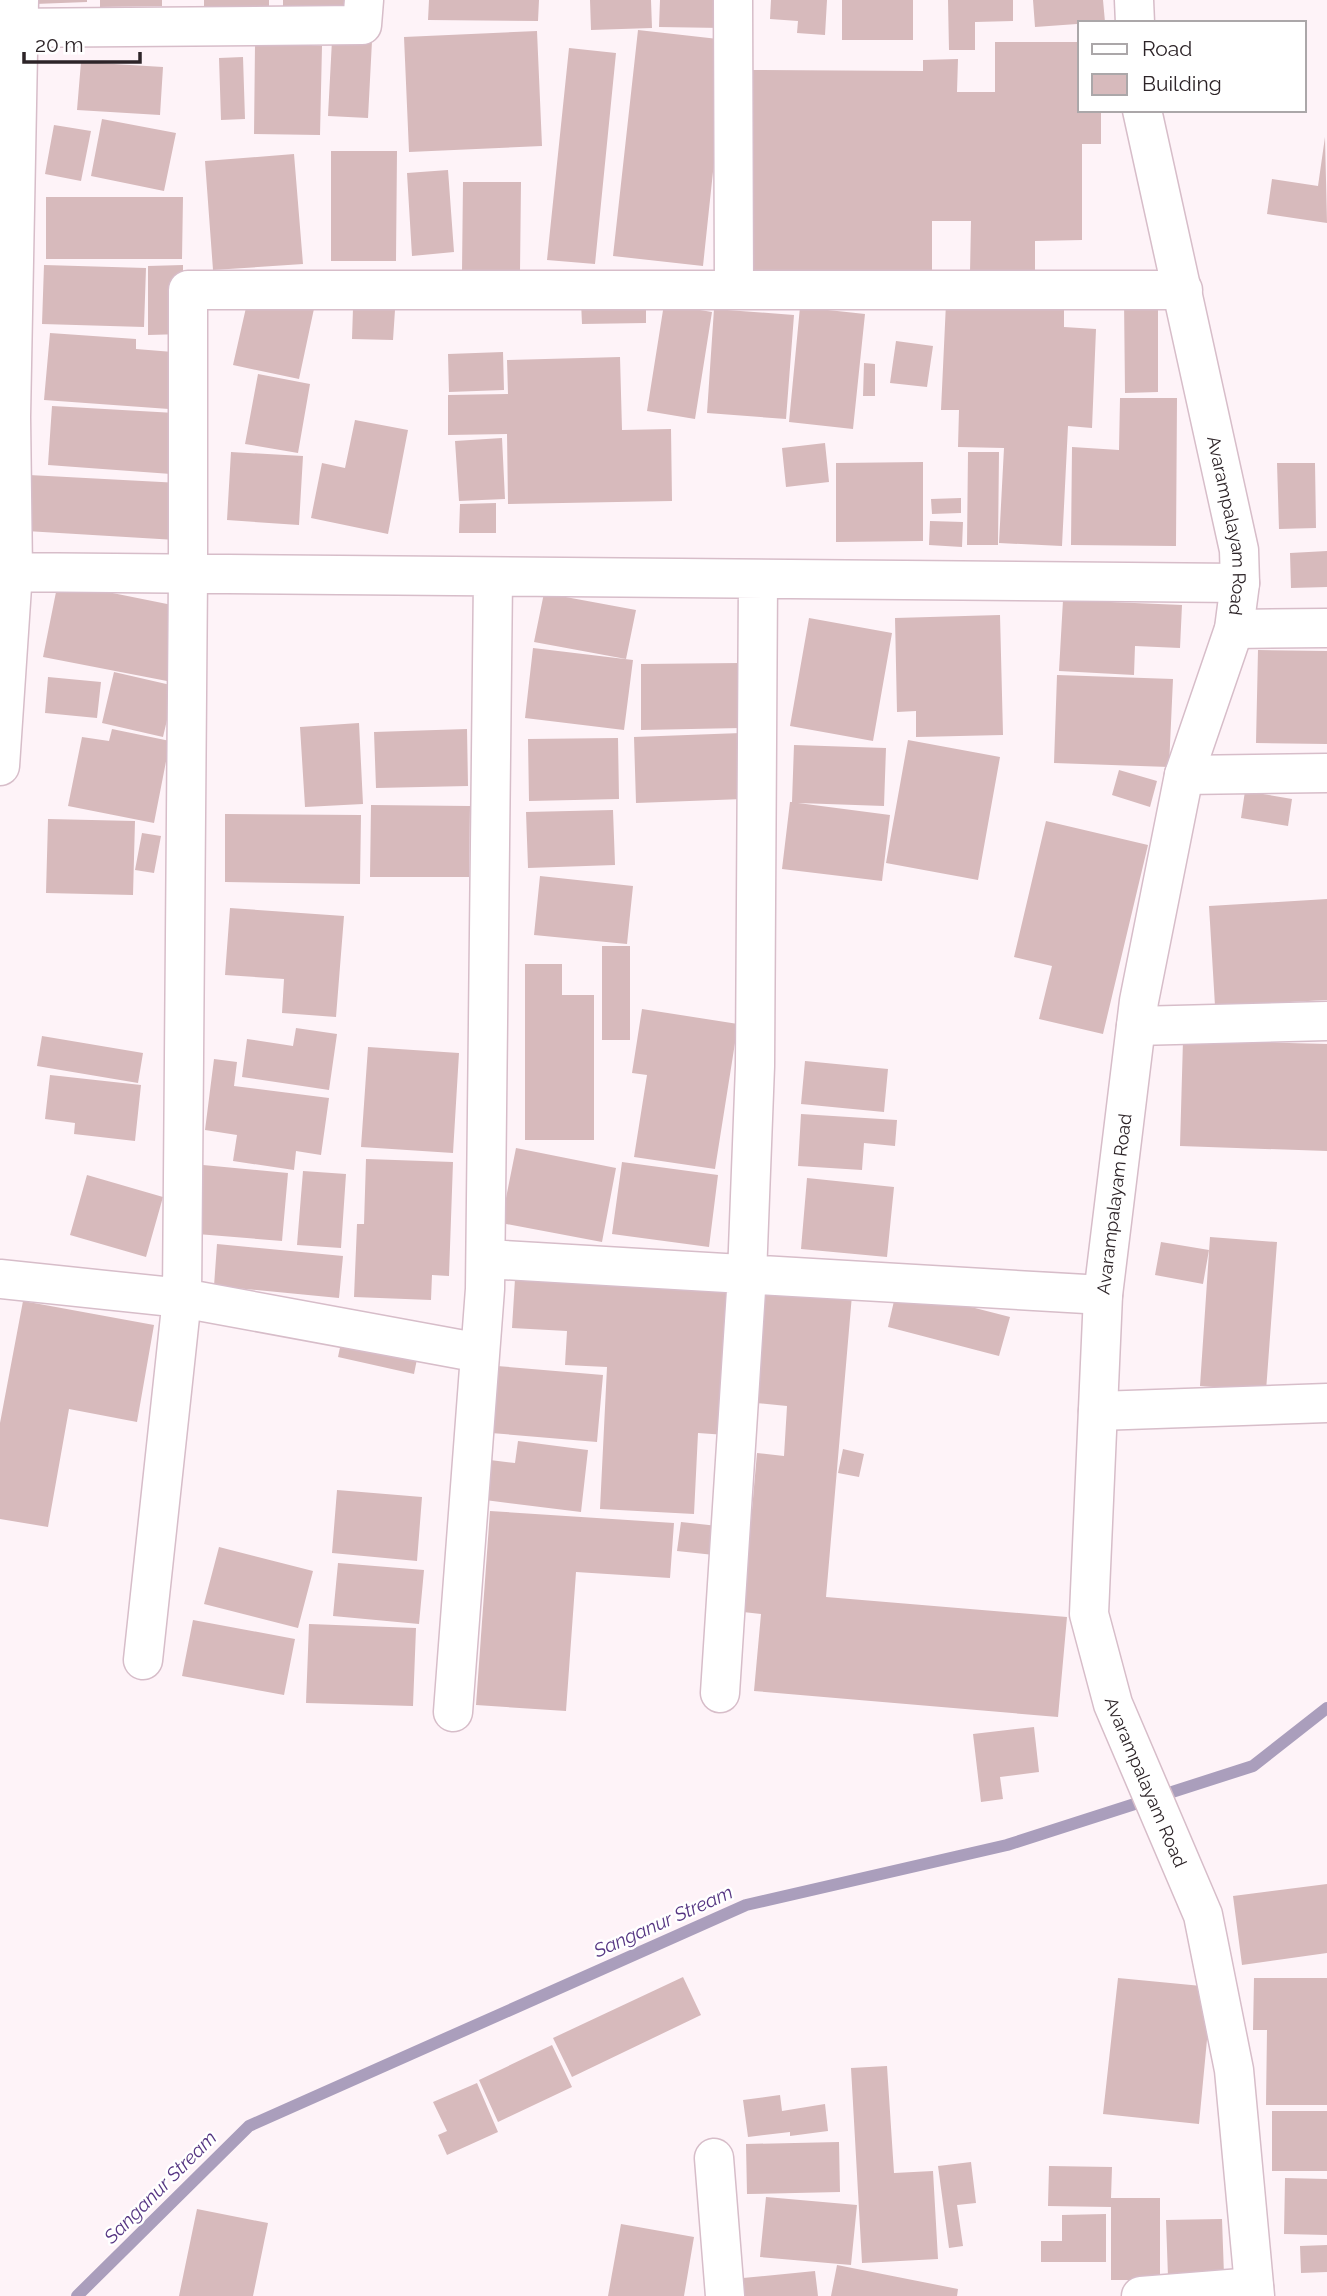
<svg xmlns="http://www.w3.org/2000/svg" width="1327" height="2296" font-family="Raleway,sans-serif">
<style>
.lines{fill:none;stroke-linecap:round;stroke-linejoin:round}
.stream{stroke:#aa9ebc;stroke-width:12}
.building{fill:#d7babc}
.street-casing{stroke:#d7bdc9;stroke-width:41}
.secondary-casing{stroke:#d7bdc9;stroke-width:41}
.street{stroke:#fff;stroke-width:38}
.secondary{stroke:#fff;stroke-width:38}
.labels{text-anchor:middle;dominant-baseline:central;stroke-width:5;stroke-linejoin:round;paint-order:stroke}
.street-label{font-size:18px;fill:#2d2428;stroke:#fff}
.water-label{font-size:19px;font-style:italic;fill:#553582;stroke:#fff}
</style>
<rect width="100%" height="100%" fill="#fef3f8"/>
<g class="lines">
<path class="stream" d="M77,2296L249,2126L746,1905L1007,1845L1253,1766L1327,1708"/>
</g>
<path class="building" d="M35,0H87V2L35,4Z
M100,0H162V6L100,7Z
M204,0H269V21H204Z
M283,0H344V19L283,20Z
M429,0H539L538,21L428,20Z
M590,0H651L652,28L591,30Z
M660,0H722V28L659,27Z
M771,0H827L825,35L797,33L798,21L770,19Z
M842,0H913V40H842Z
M948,0H1013V21L975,22V50H949Z
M1033,0H1103L1105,22L1035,27Z
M638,30L727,40L703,266L613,256Z
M537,31L542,146L409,152L404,37Z
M332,40L372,41L368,118L328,116Z
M995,42H1080V110H1101V144H1082V240L1035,241V274L970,273L971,221H932V271H752V70L923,71V60L958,59L957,92H995Z
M255,45L322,46L320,135L254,134Z
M569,48L616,53L595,264L547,260Z
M243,57L245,119L221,120L219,58Z
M81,62L163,67L160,115L77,110Z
M102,119L176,133L164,191L91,176Z
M54,125L91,131L81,181L45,174Z
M1325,137L1327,223L1267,214L1272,179L1318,186Z
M331,151H397L396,261H331Z
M294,154L303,264L213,270L205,161Z
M448,170L454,252L412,256L407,173Z
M463,182H521L520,272H462Z
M46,197H183L182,259H46Z
M44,265L146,268L144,327L42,324Z
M183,265V334L148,335V266Z
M250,290L315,304L299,379L233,365Z
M1124,299H1158V392L1125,393Z
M646,301V323L582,324L581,302Z
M946,303L1064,308V327L1096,329L1092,428L1068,426L1062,546L999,543L1004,448L958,447L959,410H941Z
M664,304L712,312L695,419L647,411Z
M800,307L865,314L853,429L789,422Z
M353,308L395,310L393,340L352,339Z
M714,309L794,315L786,419L707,413Z
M50,333L136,339V349L173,352L169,409L44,400Z
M896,341L933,346L927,387L890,383Z
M503,352L504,390L449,392L448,354Z
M620,357L622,430L671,429L672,501L508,504L507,434L448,435V395L508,394L507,360Z
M864,363L875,364V396H863Z
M258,374L310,384L298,453L245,444Z
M1120,398H1177L1176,546L1071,545L1072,447L1119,450Z
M52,406L175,413L171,474L48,465Z
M355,420L408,430L388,534L311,518L322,463L345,468Z
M502,438L505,499L459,501L455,441Z
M825,443L829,482L786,487L782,448Z
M231,452L303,456L299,525L227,520Z
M968,452H999L998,545H967Z
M923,462V541L836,542V463Z
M1277,463H1315L1316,528L1279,529Z
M29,475L180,483L176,540L26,531Z
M961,498V513L932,514L931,499Z
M496,503V533H459L460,504Z
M930,521L963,522L962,547L929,545Z
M1327,551V587L1291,588L1290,553Z
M58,582L182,607L167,681L43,657Z
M544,593L636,610L626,659L534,642Z
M1063,600L1182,605L1180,648L1135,646L1134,675L1059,671Z
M1000,615L1003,735L916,737V711L897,712L895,618Z
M809,618L892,633L873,741L790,726Z
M533,648L633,660L624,730L525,718Z
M1258,650L1327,651V744L1256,743Z
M740,663L741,728L641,730V664Z
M114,672L175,686L163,737L102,723Z
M1057,675L1173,679L1169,767L1054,763Z
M48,677L101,682L97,718L45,713Z
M359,723L363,804L305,807L300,727Z
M112,729L170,741L154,823L68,806L82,737L109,741Z
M467,729L468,786L376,788L374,732Z
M741,733L743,799L636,803L634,737Z
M618,738L619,799L529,801L528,739Z
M908,740L1000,757L978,880L886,863Z
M794,745L886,748L884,806L798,803L890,815L882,881L782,869L790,802H792Z
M1119,770L1157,781L1150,807L1112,795Z
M1245,791L1292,799L1288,826L1241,818Z
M371,805L470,806L469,877H370Z
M613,810L615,865L528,868L526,812Z
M225,814L361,815L360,884L225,882Z
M48,819L135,821L133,895L46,893Z
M1046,821L1148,845L1103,1034L1039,1019L1052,966L1014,957Z
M142,833L161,836L154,873L135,870Z
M540,876L633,886L627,944L534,935Z
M1327,899V1000L1215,1006L1209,906Z
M230,908L344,916L336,1017L282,1013L284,979L225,975Z
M602,946H630V1040H602Z
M525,964H562V995H594V1140H525Z
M642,1009L738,1024L715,1169L634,1157L647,1075L632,1073Z
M296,1028L337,1034L329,1090L242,1077L247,1039L293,1046Z
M42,1036L143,1053L138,1083L37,1066Z
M1183,1040L1327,1044V1151L1180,1146Z
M368,1047L459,1053L453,1153L361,1147Z
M214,1059L237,1062L234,1086L329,1098L321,1155L296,1151L294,1170L233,1161L237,1135L205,1130Z
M805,1061L888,1069L884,1112L801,1104Z
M50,1075L141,1085L135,1141L74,1134L75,1123L45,1119Z
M801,1114L897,1120L895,1146L864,1143L862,1170L798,1166Z
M516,1148L616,1168L602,1242L501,1223Z
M366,1159L453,1162L449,1276L432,1275L431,1300L354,1297L357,1224H364Z
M622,1162L718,1175L709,1247L612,1234Z
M203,1165L288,1173L282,1241L197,1234Z
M303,1171L346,1174L341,1248L297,1245Z
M87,1175L163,1197L146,1257L70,1235Z
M807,1178L894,1187L887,1257L801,1249Z
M1210,1237L1277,1242L1266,1391L1200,1386Z
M1161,1242L1209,1250L1203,1284L1155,1275Z
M217,1244L343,1256L339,1298L214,1286Z
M515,1279L734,1291L726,1435L698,1433L694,1514L600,1509L607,1367L565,1365L567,1331L512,1328Z
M756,1287L852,1295L826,1597L1067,1617L1058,1717L754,1691L761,1614L743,1612L757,1453L784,1456L787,1406L746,1402Z
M897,1288L1010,1317L999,1356L888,1327Z
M23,1301L154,1325L137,1422L69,1409L48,1527L0,1519V1423Z
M342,1338L418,1354L414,1374L338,1357Z
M497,1366L603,1375L597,1442L491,1433Z
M518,1441L588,1450L581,1512L485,1500L490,1460L515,1463Z
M843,1449L864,1454L859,1477L838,1473Z
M337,1490L422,1497L417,1561L332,1553Z
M490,1511L674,1523L670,1578L576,1572L566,1711L476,1705Z
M681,1522L718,1526L714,1555L677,1551Z
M219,1547L313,1571L298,1628L204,1604Z
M338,1563L424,1570L419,1624L333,1616Z
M193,1620L295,1639L284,1695L182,1676Z
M309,1624L416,1628L413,1706L306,1703Z
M1034,1727L1039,1772L1000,1777L1003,1799L981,1802L973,1734Z
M1327,1884V1953L1242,1965L1233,1896Z
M683,1977L701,2015L572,2077L553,2038Z
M1118,1978L1212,1987L1199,2124L1103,2114Z
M1254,1978H1327V2105H1266L1267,2030H1253Z
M552,2045L572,2087L498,2122L479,2080Z
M887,2066L894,2173L933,2171L938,2259L862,2263L851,2068Z
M477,2083L498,2132L447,2155L438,2135L447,2131L433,2102Z
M780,2095L782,2111L825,2104L828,2131L790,2136V2132L748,2137L743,2100Z
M1272,2111H1327V2171H1272Z
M839,2142L840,2192L747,2194L746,2144Z
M971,2162L976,2203L957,2205L963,2246L949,2248L938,2166Z
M1049,2166L1112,2167L1111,2198H1160V2280H1111V2207L1048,2206Z
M1285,2178L1327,2179V2235L1284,2234Z
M766,2197L857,2205L851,2265L760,2257Z
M197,2209L268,2223L253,2296H179Z
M1106,2214V2262H1041V2241H1062V2215Z
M1222,2219L1224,2275L1168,2277L1166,2220Z
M621,2224L694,2237L684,2296H608Z
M1327,2245V2272L1301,2273L1300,2246Z
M837,2265L958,2289L957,2296H831Z
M815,2271L818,2296H744L743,2278Z"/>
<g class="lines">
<g class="street-casing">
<path id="street" d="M733,0L734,289
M0,28L362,25L364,0
M0,572L1240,583
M1234,629L1327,628
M0,766L13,572L11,417L19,0
M1184,775L1327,773
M1136,1026L1327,1021
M486,1259L1103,1295
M0,1279L182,1298L480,1353
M1098,1411L1327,1403
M143,1660L182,1298L188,575V290H1183
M720,1693L747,1275L755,1066L758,580
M453,1712L485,1289L493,578
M714,2158L725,2296
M1141,2296L1254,2287"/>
</g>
<g class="secondary-casing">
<g id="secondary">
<path d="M1134,0L1135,23"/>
<path id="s1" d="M1142,110L1239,550L1240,583L1234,629L1184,775L1139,1001L1103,1295L1089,1614L1113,1704L1203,1915L1234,2070L1255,2296"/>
</g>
</g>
<use href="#street" class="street"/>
<use href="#secondary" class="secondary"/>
</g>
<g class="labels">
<g class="street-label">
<text stroke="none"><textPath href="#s1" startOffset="425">Avarampalayam Road</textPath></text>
<text transform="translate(1114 1204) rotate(-83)">Avarampalayam Road</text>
<text stroke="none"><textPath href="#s1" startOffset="1708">Avarampalayam Road</textPath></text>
</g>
<g class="water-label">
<text transform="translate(663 1921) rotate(-24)">Sanganur Stream</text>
<text transform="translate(160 2187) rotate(-45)">Sanganur Stream</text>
</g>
</g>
<rect x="1078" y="21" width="228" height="91" fill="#ffffff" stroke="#aba7a9" stroke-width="2"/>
<rect x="1092" y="44" width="35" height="10" fill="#ffffff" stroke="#aba7a9" stroke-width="2"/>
<text x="1142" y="56" font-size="21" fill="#2d2428">Road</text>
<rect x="1092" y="74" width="35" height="21" fill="#d7babc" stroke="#aba7a9" stroke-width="2"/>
<text x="1142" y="91" font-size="21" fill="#2d2428">Building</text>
<path d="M24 52v10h116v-10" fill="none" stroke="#2d2428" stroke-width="3.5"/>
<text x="35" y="52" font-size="21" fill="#2d2428" stroke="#ffffff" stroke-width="5" paint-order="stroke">20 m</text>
</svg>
